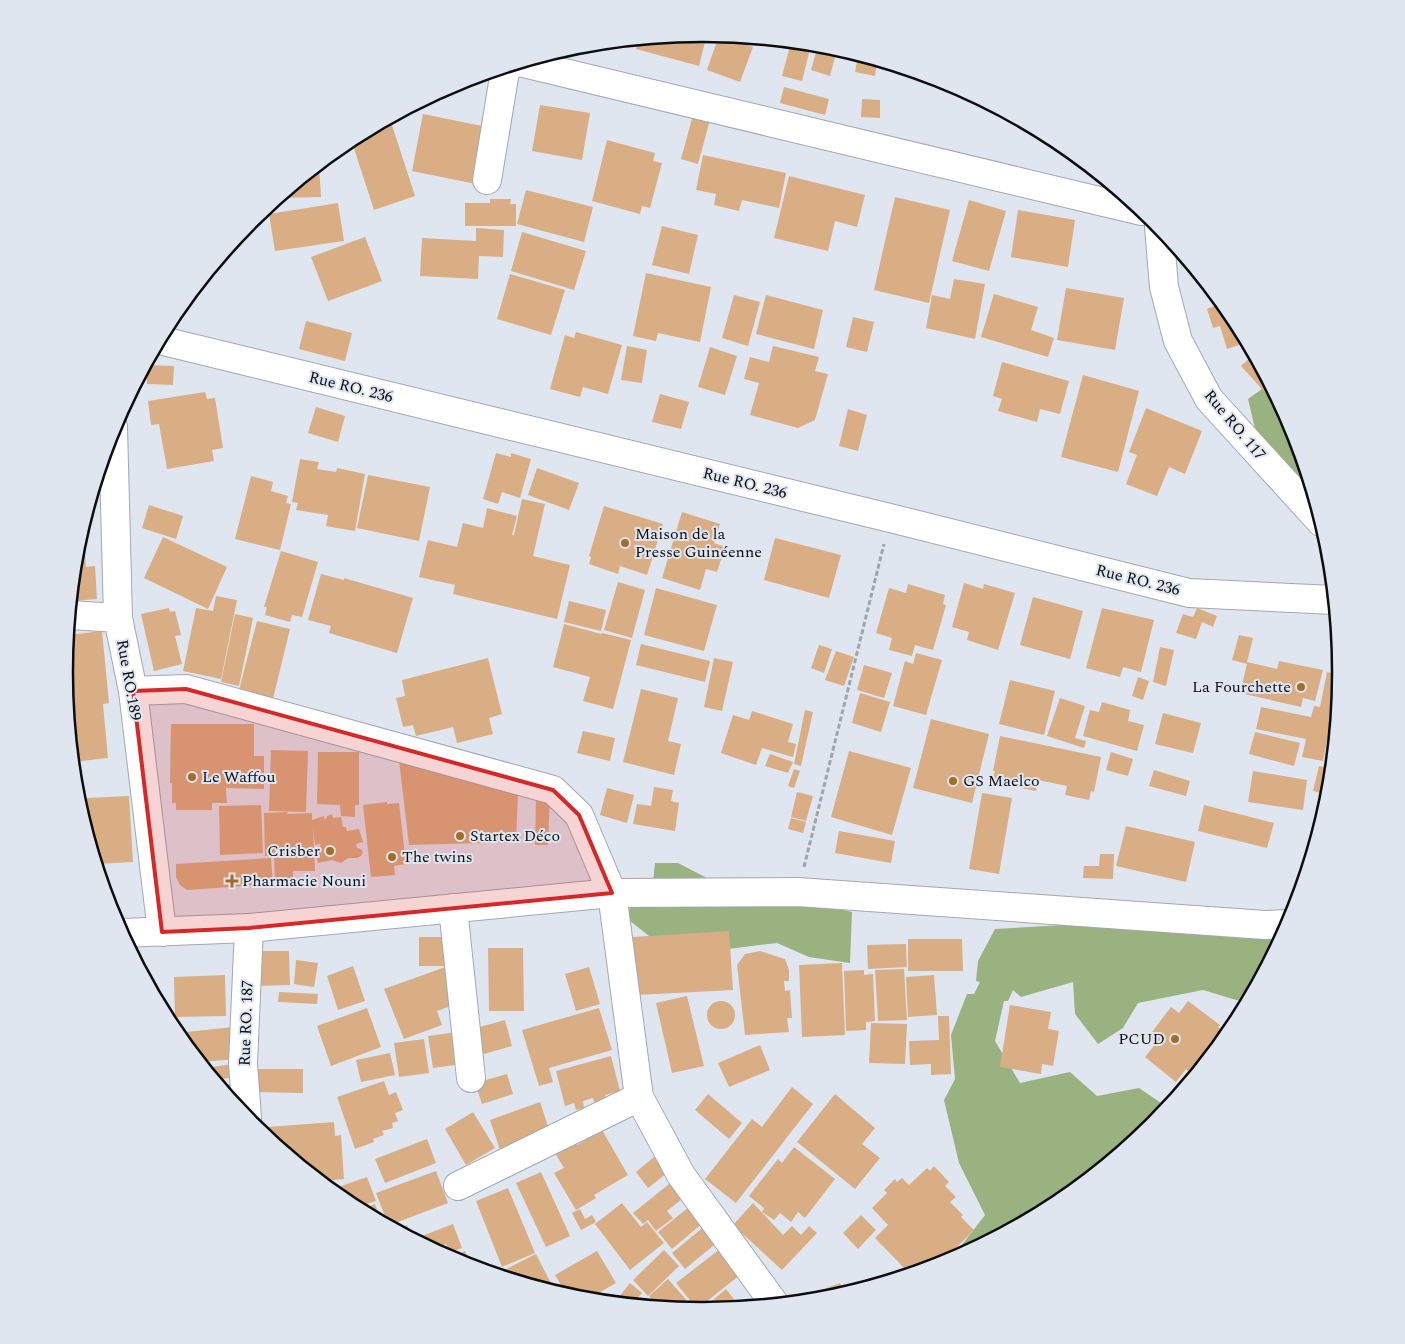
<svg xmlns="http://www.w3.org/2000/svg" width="1405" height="1344" font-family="Spectral,serif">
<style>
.forest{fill:#99b280}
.building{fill:#d9ae84}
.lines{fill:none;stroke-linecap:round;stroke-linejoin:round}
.minor-casing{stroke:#a1a8b1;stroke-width:30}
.major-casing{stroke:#a1a8b1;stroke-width:30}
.path{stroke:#9fa5ad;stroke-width:3;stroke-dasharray:5 2.5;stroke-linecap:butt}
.minor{stroke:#fff;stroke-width:28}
.major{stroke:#fff;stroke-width:28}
.marked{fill:#d62828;fill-opacity:0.2;stroke:#d62828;stroke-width:4;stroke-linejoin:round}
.poi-dot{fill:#a36c27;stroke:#dfe6f0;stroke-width:2}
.labels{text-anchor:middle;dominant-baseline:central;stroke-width:4;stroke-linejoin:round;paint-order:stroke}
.street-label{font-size:16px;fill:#0c0e12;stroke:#dfe6f0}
.poi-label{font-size:16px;fill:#0c0e12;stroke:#dfe6f0;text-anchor:start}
.rim{fill:none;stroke:#0c0e12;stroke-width:2.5}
</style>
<rect width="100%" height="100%" fill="#dfe6f0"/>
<path class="forest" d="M1269,384L1292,428L1312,494L1257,437L1248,399Z
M655,863H678L707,878L734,899H798L852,912L850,963L809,957L777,943L696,953L668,951L620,913L644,901L653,882Z
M1272,913L1292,917L1246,1003L1203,990L1138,1003L1123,1028L1098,1044L1075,1014L1073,982L1021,997L1013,990L1008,1001H1004L995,1041L1020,1083L1070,1072L1097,1096L1139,1088L1167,1107L1154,1124L1057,1203L951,1259L985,1215L959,1163L944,1100L955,1079L951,1035L967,994H974L980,982L976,981L978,961L995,929Z"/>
<path class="building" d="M703,34H707L699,66L636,49L638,40Z
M719,35L753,47L740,82L707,70Z
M791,42L811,45L802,81L782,76Z
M818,45L837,49L830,76L811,70Z
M858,55L877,61L875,76L855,72Z
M784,87L829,99L825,115L780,103Z
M444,90L447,98L404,112V111Z
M862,99L880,100V118L861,117Z
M540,105L590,113L582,160L532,151Z
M423,114L487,127L476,184L412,171Z
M693,115L710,120L698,164L681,159Z
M390,119L415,196L374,210L351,139Z
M607,140L655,153L653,161L662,163L650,208L642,206L640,214L592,201Z
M703,155L786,173L779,208L742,200L739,211L714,205L716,194L696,190Z
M319,165L321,197L278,198L300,180Z
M789,176L865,195L857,227L835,221L828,251L774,238Z
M526,190L593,207L584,242L517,224Z
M895,197L950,210L929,303L874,290Z
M490,199H511L510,204H516V226H465V203H490Z
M969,200L1006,211L989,271L952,261Z
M338,203L344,241L275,251L269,214Z
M1018,210L1075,220L1068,267L1011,257Z
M662,226L698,235L689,274L652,265Z
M476,228L504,230L503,257L479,256L478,279L420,276L422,238L476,241Z
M522,232L586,251L574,290L511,271Z
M365,237L382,281L328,301L311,257Z
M646,273L711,287L700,342L658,333L656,341L633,336Z
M510,274L565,290L551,335L497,319Z
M954,279L985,284L975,339L926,328L932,295L950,299Z
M1066,288L1124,298L1115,350L1057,340Z
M1213,293L1233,318L1247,342L1227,349L1220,326L1213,328L1207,309L1217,305Z
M994,294L1038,307L1031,330L1054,338L1048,357L981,337Z
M734,295L760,302L748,346L722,338Z
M766,295L823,310L814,349L756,334Z
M853,317L874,322L867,352L846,347Z
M306,321L352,333L345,361L299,349Z
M576,332L622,345L608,394L583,387L580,397L550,389L565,335L574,338Z
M627,346L647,350L642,383L621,380Z
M773,346L819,357L815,371L828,374L815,420L798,428L750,415L759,383L744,379L750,357L769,362Z
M710,347L737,356L725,395L698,387Z
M1253,355L1281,406L1279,408L1241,366Z
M1002,362L1069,381L1060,414L1040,409L1037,422L998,411L1002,399L993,396Z
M147,365L174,366L173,385L147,384Z
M1083,375L1139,391L1118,472L1061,457Z
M205,392L207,399L215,398L223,448L212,450L214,461L167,469L159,424L151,425L148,401Z
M660,394L689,402L681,429L652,422Z
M316,407L345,416L338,442L308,433Z
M1146,408L1202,431L1185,474L1169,467L1157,496L1126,484L1137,455L1129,452Z
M848,409L867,415L858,451L839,446Z
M496,453L511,457V453L531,459L520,498L502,492L498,504L483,499Z
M300,459L319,462L317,469L336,472L337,468L365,474L355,531L326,526L328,515L296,510L298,503L292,502Z
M537,468L579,483L569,510L528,495Z
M368,475L430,487L419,541L357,528Z
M251,476L273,482L271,491L288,496L286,503L291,504L280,550L235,539Z
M522,499L545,504L533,556L570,565L557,619L453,594L455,585L419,577L428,540L457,547L463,523L483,528L487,508L517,516L512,535H514Z
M149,505L183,516L176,539L142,528Z
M604,506L663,524L647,575L620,566L618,574L589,564L591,557L589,556Z
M682,512L720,524L714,543L725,547L717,572L706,569L700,590L662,578Z
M163,537L227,567L208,609L144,578Z
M775,538L841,555L829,598L764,580Z
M76,551H85L86,567L95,566L97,599L71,601Z
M281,551L318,562L302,617L292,615L290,622L265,615L267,607H264Z
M321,574L344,580V578L413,598L397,653L329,633L331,626L308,620Z
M618,582L645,590L632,638L604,630Z
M964,583L983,589L984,584L1015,593L998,650L967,640L969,632L952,627Z
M908,584L945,595L943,604L946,605L933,650L915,645L912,656L889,650L892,638L876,633L889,588L906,593Z
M656,588L717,605L704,651L644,635Z
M216,596L237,600L221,679L183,671L196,608L213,611Z
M1033,597L1083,611L1070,659L1020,645Z
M569,601L606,610L601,631L564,622Z
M169,608L170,612L175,611L181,635L175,636L182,664L154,671L141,614Z
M1102,608L1154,620L1141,672L1123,667L1120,677L1086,668Z
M1197,608L1217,616L1213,627L1202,622L1196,639L1176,633L1183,614L1193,617Z
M235,614L253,618L239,686L221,682Z
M257,621L290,629L273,699L239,690Z
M564,624L601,634L602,633L631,640L613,709L583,701L590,677L553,667Z
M102,631L109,703L103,704L108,758L73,762L64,672L68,635Z
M1239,635L1253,638L1247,662L1277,669L1279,661L1323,670L1315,701L1303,698L1301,707L1240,693L1247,664L1232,660Z
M641,644L710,661L705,682L636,665Z
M819,645L832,649L824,673L811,668Z
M1160,647L1174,650L1166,686L1153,682Z
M836,651L854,657L844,686L825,680Z
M916,653L942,660L926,715L893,706L905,661L913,664Z
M488,658L502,714L489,718L493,734L457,743L453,727L416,736L413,725L403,727L396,698L405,696L402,680Z
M714,658L733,662L722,711L704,707Z
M864,665L892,673L884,698L857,690Z
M1327,672L1340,675L1323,761L1302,757L1306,739L1256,729L1261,707L1311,717L1314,706L1320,707Z
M1138,677L1149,681L1143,700L1132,696Z
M1010,680L1055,691L1044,735L999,724Z
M641,689L678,698L668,741L681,744L674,775L623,762Z
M860,693L890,702L881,732L852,723Z
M1060,698L1085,706L1075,738L1086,741L1084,748L1047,736Z
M1102,702L1130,710L1128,721L1144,725L1137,751L1083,736L1090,710L1099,712Z
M805,710L813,712L801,766L794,764Z
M752,711L793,724L788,742L796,744L793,757L762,748L756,765L721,753L733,715L749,720Z
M1163,713L1201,723L1193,753L1155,744Z
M931,719L989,734L972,803L913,788Z
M171,724H254V756H264V789L226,788L227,803H212V810H176V803H172V783H170Z
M583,731L615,738L610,761L577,753Z
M1255,732L1300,743L1294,766L1249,754Z
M1000,736L1101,757L1094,792L1091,791L1089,800L1065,795L1067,786L1038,780L1036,791L992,782L995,771H993Z
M271,750L308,751L306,812L269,811Z
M849,751L911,768L892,835L831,817Z
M318,752H359V805H355V817L341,816L340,805L317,804Z
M1111,752L1133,759L1128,776L1106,770Z
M770,754L793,762L788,773L765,766Z
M399,760L518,792L516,842L409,845Z
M1319,766L1331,768L1328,797L1320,824H1317L1324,794L1313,791Z
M794,769L800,771L794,788L788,786Z
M1154,770L1190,781L1186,796L1149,786Z
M1253,771L1307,780L1303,810L1248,802Z
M654,787L673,790L671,801L679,803L675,831L633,824L637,804L651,806Z
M607,788L634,795L627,823L600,815Z
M797,792L813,796L806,821L791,817Z
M982,793L1012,798L999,874L969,869Z
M536,795H550L548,845H535Z
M129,796L133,862L97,864L89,837L87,798Z
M387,802V804L399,803L406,864L394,866L395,875L371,877L363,805Z
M261,805L263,853L220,855L219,806Z
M1204,805L1274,823L1267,848L1198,831Z
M288,812L287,814L312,813V820L324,816V819L327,818V816L332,814L333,818L341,817L343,827H346L347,831L359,829L363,842L356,844L357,848L361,849L363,852L361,856L357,858H348L341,863L332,860L318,863L315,851L321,850L320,844L315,845L313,827L315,871H293V878L275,879L274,856H265L264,813Z
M791,818L806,822L803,833L788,829Z
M1126,826L1195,842L1186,882L1116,866Z
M839,831L895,841L891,863L835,853Z
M1100,854H1114L1113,879L1083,878L1084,866H1099Z
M271,858L273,884L187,890L180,885L176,877V864Z
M729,931L733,990L637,995L633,937Z
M419,937H453L462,1002L437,1011L442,1025L404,1039L384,989L448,966H419Z
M908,939H962L963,971H908Z
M906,944L907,967L868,969L867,945Z
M488,948H523L524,1011H489Z
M256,951H289L290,985L256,986Z
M760,951L785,959L789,970V981H784L785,991L790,990L792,1018H787L789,1032L745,1035L737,965L745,954Z
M296,960L318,963L314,987L294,984Z
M842,963L845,1035L802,1037L799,965Z
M353,966L365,1001L338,1010L327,976Z
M589,967L600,1004L576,1011L565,974Z
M904,969L907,1020L878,1021L875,970Z
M864,970V975L873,974L875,1021L866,1022V1030L846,1031L844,971Z
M225,975L226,1016L175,1017L174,977Z
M934,975L937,1015L908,1017L906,977Z
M279,992L318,994L317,1004L278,1002Z
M687,996L704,1066L672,1073L656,1003Z
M1188,1001L1220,1025L1218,1027L1224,1031L1191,1074L1186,1069L1176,1082L1145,1057L1157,1042L1149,1036L1171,1007L1179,1013Z
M707 1015a14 14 0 1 1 28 0a14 14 0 1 1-28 0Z
M1010,1005L1051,1012L1048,1029L1059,1031L1053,1066L1042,1064L1041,1074L1000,1067Z
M367,1008L381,1047L331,1066L317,1026Z
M599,1008L612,1050L549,1068L553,1082L539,1086L522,1030Z
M938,1016H949L951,1074L931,1075V1064L910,1065L909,1041L939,1040Z
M505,1020L512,1046L477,1056L469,1030Z
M871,1023L907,1024L905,1064L869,1063Z
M233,1027L237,1059L201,1062L177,1033Z
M457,1032L462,1064L433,1068L428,1036Z
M424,1039L429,1073L399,1077L394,1043Z
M760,1045L770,1070L729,1087L718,1063Z
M390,1053L395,1075L361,1082L356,1060Z
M611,1056L620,1091L605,1095L607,1101L595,1104L593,1098L583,1101L584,1108L576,1110L574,1103L565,1106L556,1071Z
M232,1064L234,1077L216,1080L206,1068Z
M252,1069H303V1093L252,1092Z
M507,1074L513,1094L482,1104L475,1083Z
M384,1081L389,1095L396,1092L403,1110L395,1113L398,1121L392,1123L393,1128L382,1131L384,1135L373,1139L374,1142L355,1149L337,1097Z
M230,1084L232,1100L220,1085Z
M792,1087L813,1104L736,1203L705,1179L752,1119L762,1127Z
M708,1094L742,1123L729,1139L695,1110Z
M835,1094L875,1128L862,1144L880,1158L855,1189L797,1142Z
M540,1102L550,1132L500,1150L490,1120Z
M473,1112L495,1148L466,1165L445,1129Z
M334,1122L335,1136L341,1135L344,1179L321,1181L269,1138L268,1127Z
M602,1130L628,1175L594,1195L596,1198L576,1210L554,1173L564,1168L552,1148L572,1136L577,1145Z
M427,1139L436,1163L385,1183L375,1159Z
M794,1147L835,1179L805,1218L798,1212L791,1222L780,1213L774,1220L762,1212L765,1207L764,1208L749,1196L778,1159L782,1163Z
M654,1157L667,1173L648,1188L636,1172Z
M934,1166L949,1182L945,1186L956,1197L950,1202L963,1215L961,1217L974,1230L940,1264L909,1273L875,1238L888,1225L872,1208L887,1193L884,1190L895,1179L897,1182L902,1178L909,1185L927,1168L930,1171Z
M436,1171L448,1203L390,1225L388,1224L376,1193Z
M541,1172L570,1236L546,1247L516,1183Z
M367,1177L376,1201L357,1207L346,1201L341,1186Z
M674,1180L687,1195L667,1211L673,1218L656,1231L648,1220L643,1224L633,1213Z
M508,1188L535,1253L502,1267L476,1201Z
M622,1203L641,1227L647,1222L664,1243L630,1270L595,1224Z
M753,1203L783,1235L792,1226L801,1235L809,1226L817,1233L782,1270L733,1225Z
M375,1204L381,1220L361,1209Z
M690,1206L704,1222L672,1249L658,1232Z
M580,1209L585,1219L592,1215L596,1222L581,1230L572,1213Z
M861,1215L876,1230L858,1249L843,1233Z
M453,1224L462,1248L450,1253L446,1244L434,1249L425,1244L422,1236Z
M407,1225L411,1237L397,1229Z
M706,1225L719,1241L685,1269L672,1253Z
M446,1249L449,1257L440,1252Z
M720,1249L740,1275L697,1309L676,1283Z
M664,1250L679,1266L648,1296L633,1280Z
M465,1251L469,1261L464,1263L451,1258Z
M597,1251L616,1283L588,1299L566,1294L555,1275Z
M536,1254L555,1291L501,1275L500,1272Z
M668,1279L689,1303L683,1308L658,1306L649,1296Z
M630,1283L642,1293L633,1303H626L619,1297Z
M840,1283L844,1293L827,1298L801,1301L800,1298Z
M726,1289L740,1307L701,1310Z
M645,1299L653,1305L640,1304Z"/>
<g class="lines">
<g class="minor-casing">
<path id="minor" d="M523,63L1141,211
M487,180L505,71L509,67
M1159,227L1164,287L1178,341L1209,399L1321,522
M159,340L890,518L1189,593L1334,600
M113,427L118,618L133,691L162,932
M70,615L118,618
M133,691L186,689L553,790L579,815L612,893L639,1097L681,1175L774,1303
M453,908L471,1078
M247,1118L243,1063L249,928
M458,1186L639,1097"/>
</g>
<g class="major-casing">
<path id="major" d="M122,933L249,928L612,893L798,892L1265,925L1288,924"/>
</g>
<path class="path" d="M804,867L884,544"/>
<use href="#minor" class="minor"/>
<use href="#major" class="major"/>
</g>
<path class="marked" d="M186,689L553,790L579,815L612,893L249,928L162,932L133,691Z"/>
<g class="poi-dot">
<circle cx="625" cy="543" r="5"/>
<circle cx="1301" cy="687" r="5"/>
<circle cx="192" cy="777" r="5"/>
<circle cx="953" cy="781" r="5"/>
<circle cx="460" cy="836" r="5"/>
<circle cx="330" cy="851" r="5"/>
<circle cx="392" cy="857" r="5"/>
<path d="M229.5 873.5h5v5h5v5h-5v5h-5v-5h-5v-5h5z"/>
<circle cx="1175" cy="1039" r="5"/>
</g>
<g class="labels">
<g class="street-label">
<text transform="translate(351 387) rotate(14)">Rue RO. 236</text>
<text transform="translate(1235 425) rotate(50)">Rue RO. 117</text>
<text transform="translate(745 483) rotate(14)">Rue RO. 236</text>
<text transform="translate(1138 580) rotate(14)">Rue RO. 236</text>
<text transform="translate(129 680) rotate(80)">Rue RO.189</text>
<text transform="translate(246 1023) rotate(-88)">Rue RO. 187</text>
</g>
<g class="poi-label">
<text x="635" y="534">Maison de la<tspan x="635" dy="18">Presse Guinéenne</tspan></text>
<text x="1291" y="687" text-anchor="end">La Fourchette</text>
<text x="202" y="777">Le Waffou</text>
<text x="963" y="781">GS Maelco</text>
<text x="470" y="836">Startex Déco</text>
<text x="320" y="851" text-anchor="end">Crisber</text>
<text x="402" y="857">The twins</text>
<text x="242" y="881">Pharmacie Nouni</text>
<text x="1165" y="1039" text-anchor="end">PCUD</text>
</g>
</g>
<path d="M0 0H1405V1344H0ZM702 42H703A629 629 0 0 1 1332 671V673A629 629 0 0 1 703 1302H702A629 629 0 0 1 73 673V671A629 629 0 0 1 702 42Z" fill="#dfe6f0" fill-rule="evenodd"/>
<path class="rim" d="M702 42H703A629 629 0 0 1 1332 671V673A629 629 0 0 1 703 1302H702A629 629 0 0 1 73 673V671A629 629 0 0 1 702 42Z"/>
</svg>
